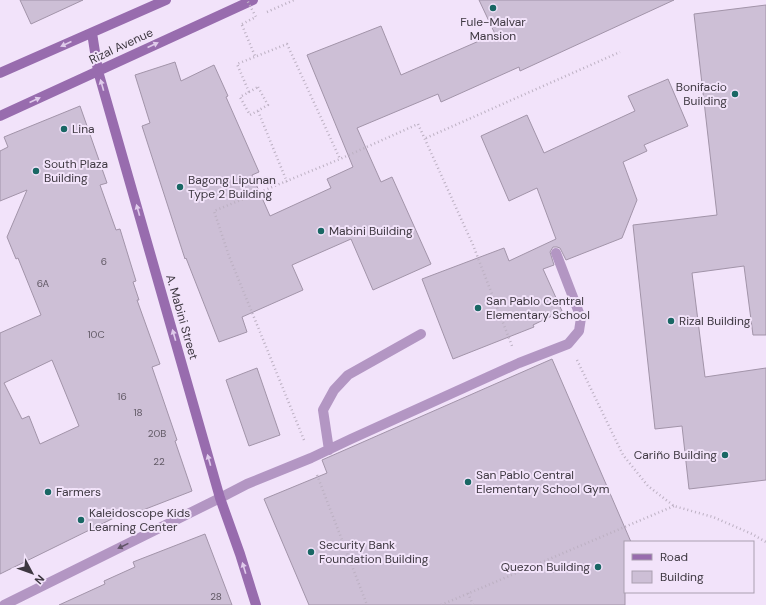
<svg xmlns="http://www.w3.org/2000/svg" width="766" height="605" font-family="'DM Sans',sans-serif">
<style>
.building{fill:#cdbfd6;stroke:#a294a9;fill-rule:evenodd}
.lines{fill:none;stroke-linecap:round;stroke-linejoin:round}
.path{stroke:#bcb0c2;stroke-width:2.5;stroke-dasharray:1 3;stroke-linecap:butt}
.lane{stroke:#b396c3;stroke-width:10}
.street{stroke:#b396c3;stroke-width:10}
.secondary{stroke:#986cae;stroke-width:10}
.path-bridge{stroke:#bcb0c2;stroke-width:2.5;stroke-dasharray:1 3;stroke-linecap:butt}
.oneway{fill:#e0cbeb}
.oneway2{fill:#615468}
.poi-dot{fill:#196764;stroke:#f2e3fa;stroke-width:1.5}
.labels{text-anchor:middle;dominant-baseline:central;stroke-width:4;stroke-linejoin:round;paint-order:stroke}
.number-label{font-size:10px;fill:#625a66}
.poi-label{font-size:12px;fill:#3e3841;stroke:#f2e3fa;text-anchor:start}
.street-label{font-size:12px;fill:#3e3841;stroke:#f2e3fa}
</style>
<rect width="100%" height="100%" fill="#f2e3fa"/>
<path class="building" d="M20,0H83L31,24Z
M479,0H674L520,71L519,67L441,102L438,94L357,128L381,182L392,177L431,264L373,290L351,239L292,265L303,290L242,317L247,332L219,342L186,258L185,259L142,126L150,123L135,75L175,62L181,81L214,65L228,96L226,97L259,172L252,175L270,216L331,188L327,179L353,167L307,55L381,26L401,75L495,34Z
M766,5V335H753L744,266L692,273L705,377L766,368V480L689,489L682,426L655,429L633,225L717,215L694,14Z
M668,79L688,126L644,145L647,151L623,162L637,200L622,238L566,260L560,248L557,247H553L550,252L554,265L543,269L562,311L533,325L534,327L453,359L422,279L504,248L509,261L556,239L537,188L509,201L481,136L527,115L544,153L635,111L628,96Z
M80,106L107,183L100,185L116,230L120,229L136,281L133,282L139,300H137L160,364L152,367L177,440L175,441L192,491L125,517L124,513L0,574V333L41,315L18,258L16,259L7,237L27,190L0,201V151L8,147L4,137ZM52,360L79,426L40,444L29,416L22,419L4,383Z
M552,359L631,542H625V605H309L264,499L327,473L322,460Z
M257,368L280,435L249,446L226,380Z
M205,534L232,605H59L105,584L104,581L135,567L133,562Z"/>
<g class="lines">
<path class="path" d="M267,12L294,0
M242,25L255,56
M258,87L268,105L250,115L240,97Z
M249,92L237,64L287,44L340,159
M258,111L287,182
M426,138L620,52
M577,360L623,455L648,486L674,506L713,517L752,534L766,542
M304,440L229,256L214,211L340,159L418,124L473,245L512,346
M317,475L367,605
M468,593L473,605
M441,605L674,506"/>
<path class="lane" d="M329,450L323,410L334,390L348,375L421,334
M220,498L247,484L311,458L351,439L519,363L568,344L579,331L581,318L556,253"/>
<path class="street" d="M4,605L220,498"/>
<path class="secondary" d="M92,33L98,71L220,498L240,554L256,605
M0,73L166,0
M0,116L253,0"/>
<path class="path-bridge" d="M242,24L256,17L247,0"/>
</g>
<defs><path id="oneway-solid" d="M-6-.8H1V-3.2L6.5 0L1 3.2V.8H-6Z"/></defs>
<g class="oneway">
<use href="#oneway-solid" transform="translate(66 44) rotate(156)"/>
<use href="#oneway-solid" transform="translate(153 45) rotate(-25)"/>
<use href="#oneway-solid" transform="translate(102 85) rotate(-106)"/>
<use href="#oneway-solid" transform="translate(35 100) rotate(-25)"/>
<use href="#oneway-solid" transform="translate(138 210) rotate(-106)"/>
<use href="#oneway-solid" transform="translate(174 335) rotate(-106)"/>
<use href="#oneway-solid" transform="translate(209 460) rotate(-106)"/>
<use href="#oneway-solid" transform="translate(244 568) rotate(-107)"/>
</g>
<use class="oneway2" href="#oneway-solid" transform="translate(123 546) rotate(154)"/>
<g class="poi-dot">
<circle cx="493" cy="8" r="4"/>
<circle cx="735" cy="94" r="4"/>
<circle cx="64" cy="129" r="4"/>
<circle cx="36" cy="171" r="4"/>
<circle cx="180" cy="187" r="4"/>
<circle cx="321" cy="231" r="4"/>
<circle cx="478" cy="308" r="4"/>
<circle cx="671" cy="321" r="4"/>
<circle cx="725" cy="455" r="4"/>
<circle cx="468" cy="482" r="4"/>
<circle cx="48" cy="492" r="4"/>
<circle cx="81" cy="520" r="4"/>
<circle cx="311" cy="552" r="4"/>
<circle cx="598" cy="567" r="4"/>
</g>
<g class="labels">
<g class="number-label">
<text x="104" y="261">6</text>
<text x="43" y="283">6A</text>
<text x="96" y="334">10C</text>
<text x="122" y="396">16</text>
<text x="138" y="412">18</text>
<text x="157" y="433">20B</text>
<text x="159" y="461">22</text>
<text x="216" y="596">28</text>
</g>
<g class="poi-label">
<text x="493" y="22" text-anchor="middle">Fule-Malvar<tspan x="493" dy="14">Mansion</tspan></text>
<text x="727" y="87" text-anchor="end">Bonifacio<tspan x="727" dy="14">Building</tspan></text>
<text x="72" y="129">Lina</text>
<text x="44" y="164">South Plaza<tspan x="44" dy="14">Building</tspan></text>
<text x="188" y="180">Bagong Lipunan<tspan x="188" dy="14">Type 2 Building</tspan></text>
<text x="329" y="231">Mabini Building</text>
<text x="486" y="301">San Pablo Central<tspan x="486" dy="14">Elementary School</tspan></text>
<text x="679" y="321">Rizal Building</text>
<text x="717" y="455" text-anchor="end">Cariño Building</text>
<text x="476" y="475">San Pablo Central<tspan x="476" dy="14">Elementary School Gym</tspan></text>
<text x="56" y="492">Farmers</text>
<text x="89" y="513">Kaleidoscope Kids<tspan x="89" dy="14">Learning Center</tspan></text>
<text x="319" y="545">Security Bank<tspan x="319" dy="14">Foundation Building</tspan></text>
<text x="590" y="567" text-anchor="end">Quezon Building</text>
</g>
<g class="street-label">
<text transform="translate(121 46) rotate(-25)">Rizal Avenue</text>
<text transform="translate(182 317) rotate(74)">A. Mabini Street</text>
</g>
</g>
<rect x="624" y="541" width="130" height="52" fill="#f2e3fa" stroke="#aa9fb0"/>
<rect x="632" y="554" width="20" height="6" fill="#986cae" stroke="#aa9fb0"/>
<text x="660" y="561" font-size="12" fill="#3e3841">Road</text>
<rect x="632" y="571" width="20" height="12" fill="#cdbfd6" stroke="#aa9fb0"/>
<text x="660" y="581" font-size="12" fill="#3e3841">Building</text>
<g transform="translate(32 573) rotate(131)" stroke="#f2e3fa" stroke-width="3" paint-order="stroke">
<path d="M0-3L7 15L0 10L-7 15Z" fill="#3e3841"/>
<text y="-6" font-size="11" font-weight="bold" text-anchor="middle" fill="#3e3841">N</text>
</g>
</svg>
